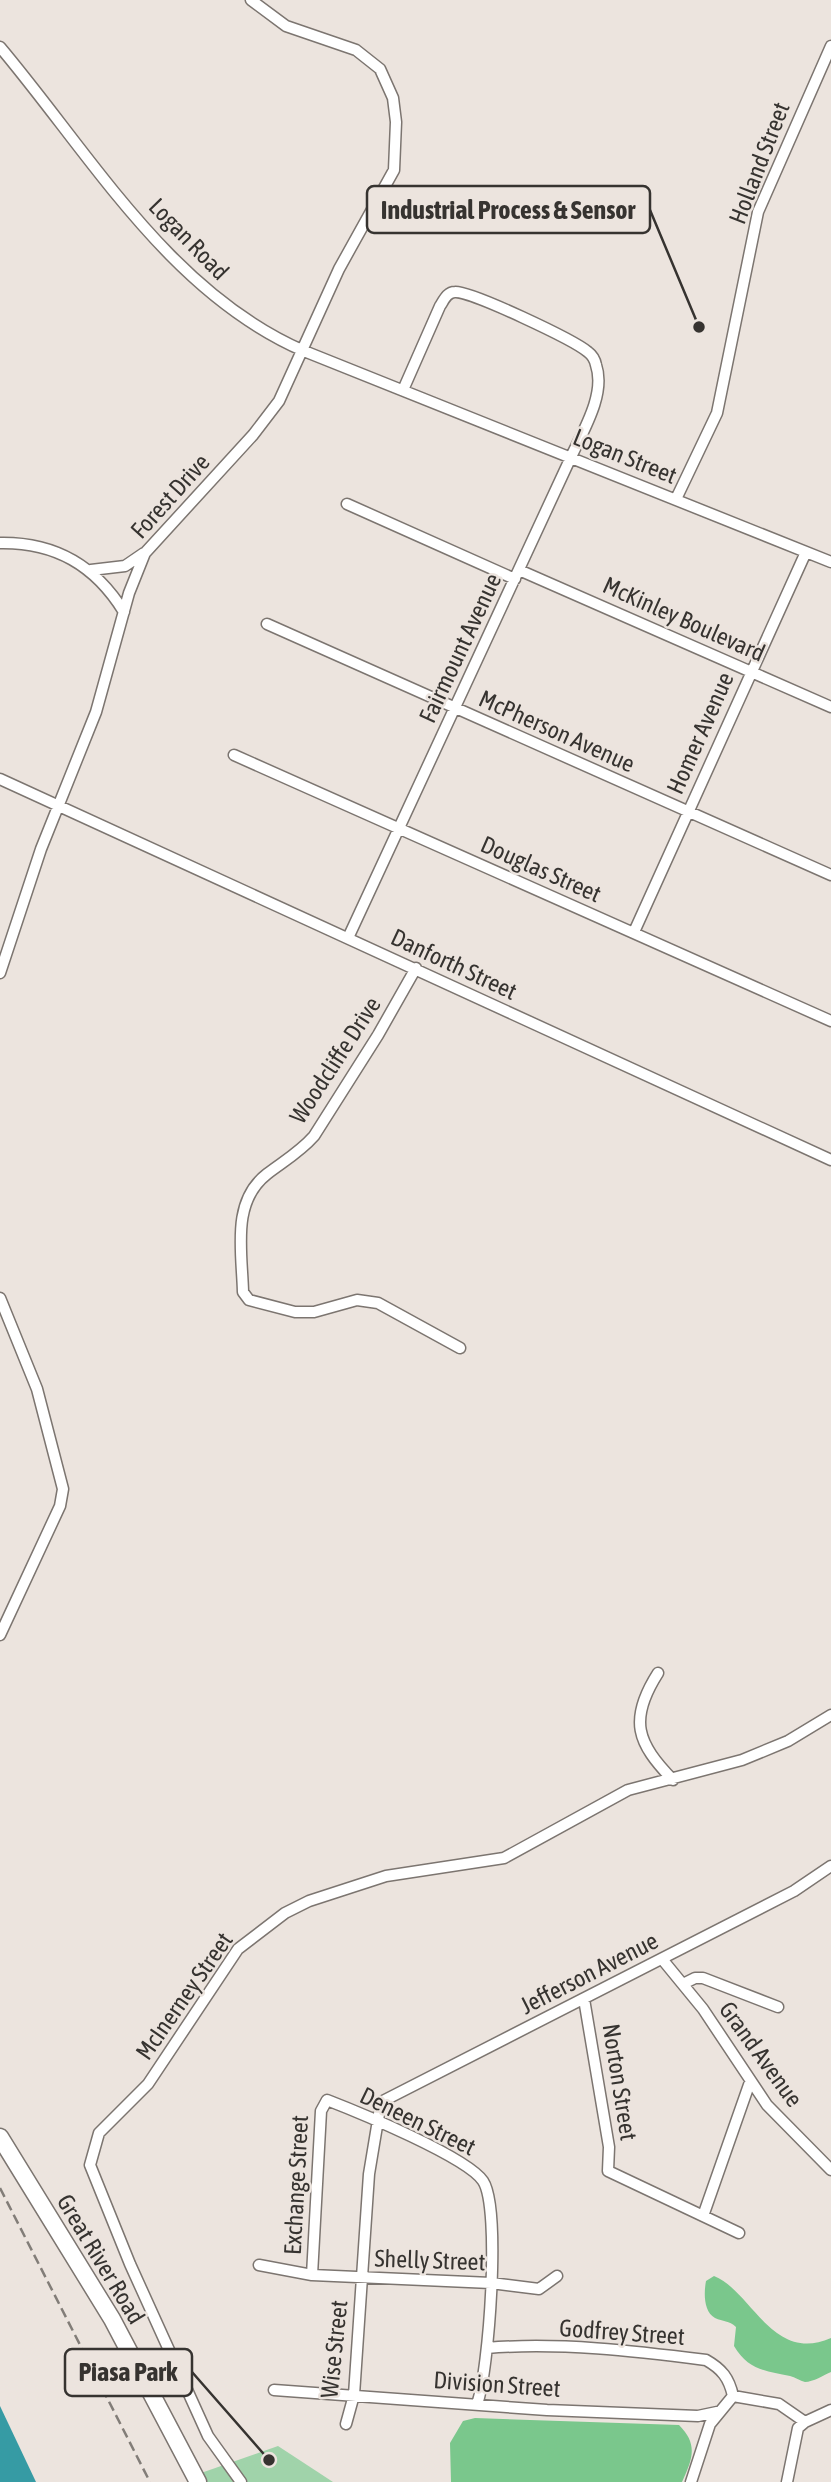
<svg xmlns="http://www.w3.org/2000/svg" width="831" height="2482" font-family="'Asap Condensed',sans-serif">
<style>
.green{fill:#a0d3aa}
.forest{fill:#7ac78c}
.water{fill:#369ba4}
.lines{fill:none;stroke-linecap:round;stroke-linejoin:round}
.street-casing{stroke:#7c7570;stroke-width:13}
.primary-casing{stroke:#7c7570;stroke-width:19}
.street{stroke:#fff;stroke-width:10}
.primary{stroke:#fff;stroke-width:16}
.rail{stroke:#827d78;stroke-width:2.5;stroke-dasharray:10 5;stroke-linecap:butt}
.labels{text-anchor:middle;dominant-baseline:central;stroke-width:5;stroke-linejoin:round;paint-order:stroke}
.street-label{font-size:24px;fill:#363330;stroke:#ece4de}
.leader{fill:none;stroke:#363330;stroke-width:2.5}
.callout-dot{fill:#363330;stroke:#ece4de;stroke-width:2.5}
.callout{fill:#ece4de;stroke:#363330;stroke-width:2.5}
.callout-label{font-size:26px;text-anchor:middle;font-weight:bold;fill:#363330}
</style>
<rect width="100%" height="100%" fill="#ece4de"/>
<path class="green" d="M278,2446L333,2482H205L201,2473Z"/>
<path class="forest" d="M714,2276C752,2291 772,2364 831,2338V2372C824,2375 813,2382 805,2382C800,2381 795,2377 790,2376C766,2371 748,2370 734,2346L736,2327C729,2320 723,2322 715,2318C703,2311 704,2292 706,2281Z
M475,2418L679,2425C698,2444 693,2458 682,2482H451L450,2443L463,2421Z"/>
<path class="water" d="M0,2406L36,2482H0Z"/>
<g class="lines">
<g class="street-casing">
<path id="street" d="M0,47C91,155 170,293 304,351L831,562
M676,499L717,413L758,212L831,46
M347,504L515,579
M0,543C55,542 95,565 124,612
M91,570L125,566L144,553
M519,570L831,707
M267,624L831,875
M234,755L831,1021
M0,779L831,1160
M634,932L806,552
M348,938L571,457C583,431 606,394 596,365C595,360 592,355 588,352C574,340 471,291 455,292C447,292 444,300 440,306L403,390
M416,968L378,1035L314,1136C300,1152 284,1161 267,1174C231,1202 242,1251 243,1292L249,1300L295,1312H314L357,1300L378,1303L460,1348
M0,973L41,849L96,712L129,593L145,553L253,435L279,401L339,269L394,170L396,122L393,98L380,69L356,50L286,26L251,0
M0,1298L37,1389L63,1489L60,1506L0,1635
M658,1673C628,1720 637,1743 673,1780
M662,1959L703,2009L767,2105L831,2170
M683,1984L695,1978H703L778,2007
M584,1999L609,2147L608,2171L739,2233
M703,2216L750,2082
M259,2265L312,2275L491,2283L539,2289L557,2276
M312,2275L321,2111L327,2100C358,2112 467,2157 483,2181C501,2208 489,2371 477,2404
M487,2348C559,2342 635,2351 706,2360C722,2369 729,2378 733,2396L710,2424L691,2482
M274,2390L547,2410L698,2416L717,2412
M733,2396L779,2404L805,2422
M346,2424L354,2395L369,2174L381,2102L794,1891L831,1866
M241,2482L208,2436L130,2264L90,2165L99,2133L148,2084L238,1949L285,1913L309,1901L386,1876L504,1858L628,1790L742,1760L788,1741L831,1715
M787,2482L798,2428L805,2422L831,2410"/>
</g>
<g class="primary-casing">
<path id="primary" d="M0,2137L112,2319L198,2482"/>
</g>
<use href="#street" class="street"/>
<use href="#primary" class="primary"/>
<path class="rail" d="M0,2188L150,2482"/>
</g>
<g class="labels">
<g class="street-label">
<text transform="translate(759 163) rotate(-69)">Holland Street</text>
<text transform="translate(189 239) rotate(46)">Logan Road</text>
<text transform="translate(625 456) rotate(22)">Logan Street</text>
<text transform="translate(170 496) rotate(-48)">Forest Drive</text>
<text transform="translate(684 619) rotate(24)">McKinley Boulevard</text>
<text transform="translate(460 648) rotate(-65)">Fairmount Avenue</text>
<text transform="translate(557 731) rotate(24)">McPherson Avenue</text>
<text transform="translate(700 733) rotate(-66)">Homer Avenue</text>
<text transform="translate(541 869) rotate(24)">Douglas Street</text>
<text transform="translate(454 964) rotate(25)">Danforth Street</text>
<text transform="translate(335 1060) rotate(-57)">Woodcliffe Drive</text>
<text transform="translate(589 1973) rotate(-27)">Jefferson Avenue</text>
<text transform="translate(184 1996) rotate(-55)">McInerney Street</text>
<text transform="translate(761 2054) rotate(54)">Grand Avenue</text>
<text transform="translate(620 2082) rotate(81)">Norton Street</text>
<text transform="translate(418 2121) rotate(26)">Deneen Street</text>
<text transform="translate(296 2185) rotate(-87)">Exchange Street</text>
<text transform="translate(101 2259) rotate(59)">Great River Road</text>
<text transform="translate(430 2260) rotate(2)">Shelly Street</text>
<text transform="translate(622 2332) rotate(4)">Godfrey Street</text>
<text transform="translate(334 2349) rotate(-84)">Wise Street</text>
<text transform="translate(497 2384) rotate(4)">Division Street</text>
</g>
</g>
<path class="leader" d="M699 327L650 210M269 2460L192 2372"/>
<g class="callout-dot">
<circle cx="699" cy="327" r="7"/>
<circle cx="269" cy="2460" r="7"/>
</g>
<g class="callout">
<rect x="367" y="186" width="283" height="47" rx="7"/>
<rect x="65" y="2349" width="127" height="47" rx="7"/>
</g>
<g class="callout-label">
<text x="508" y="219">Industrial Process &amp; Sensor</text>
<text x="128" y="2381">Piasa Park</text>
</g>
</svg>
